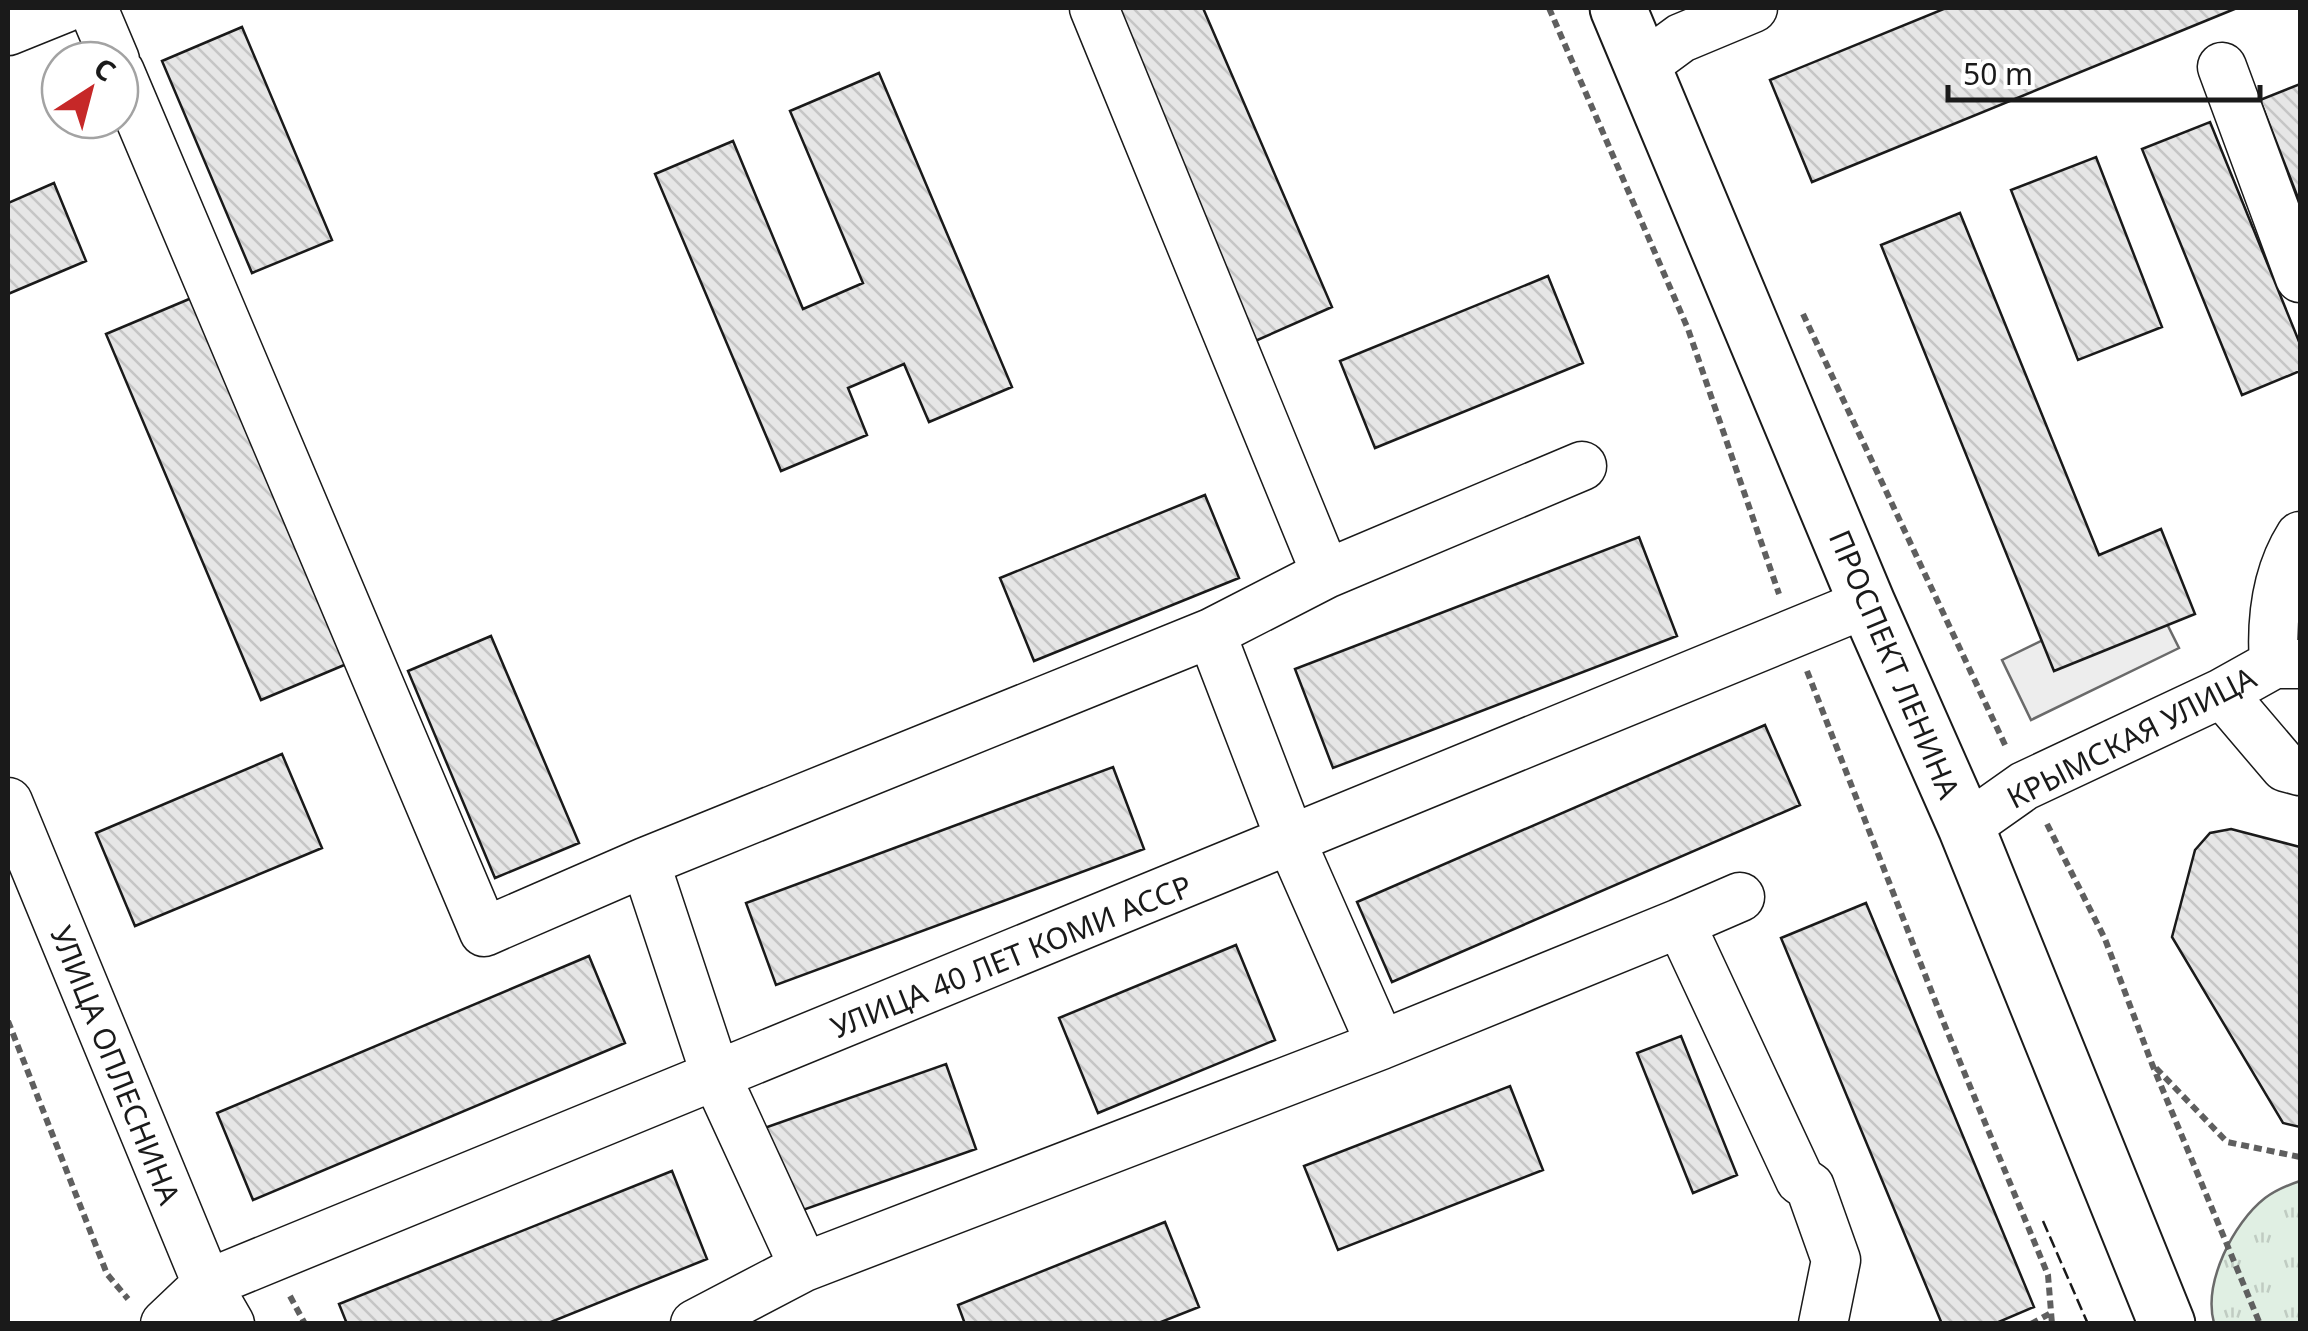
<svg xmlns="http://www.w3.org/2000/svg" width="2308" height="1331" font-family="'Noto Sans',sans-serif">
<style>
.grass{fill:url(#grass-tufts);stroke:#6a6a6a;stroke-width:2.5}
.parking{fill:#ededed;stroke:#6a6a6a;stroke-width:2.5}
.building{fill:url(#building-back-hatch);stroke:#1a1a1a;stroke-width:2.5}
.lines{fill:none;stroke-linecap:round;stroke-linejoin:round}
.minor-casing{stroke:#1a1a1a;stroke-width:51}
.major-casing{stroke:#1a1a1a;stroke-width:59}
.path{stroke:#5f5f5f;stroke-width:6;stroke-dasharray:8 5;stroke-linecap:butt}
.minor{stroke:#fff;stroke-width:48}
.major{stroke:#fff;stroke-width:55}
.fence{stroke:#1a1a1a;stroke-width:2.5;stroke-dasharray:12 5;stroke-linecap:butt}
.labels{text-anchor:middle;dominant-baseline:central;stroke-width:8;stroke-linejoin:round;paint-order:stroke}
.street-label{font-size:30px;fill:#1a1a1a;stroke:#fff}
</style>
<defs>
<pattern id="grass-tufts" width="24" height="20" patternUnits="userSpaceOnUse" patternTransform="scale(2.5)"><rect width="24" height="20" fill="#e0efe3"/><path d="M3 7l-1-3M5 7V3M7 7l1-3M15 17l-1-3M17 17v-4M19 17l1-3" fill="none" stroke="#c0ccc2"/></pattern>
<pattern id="building-back-hatch" width="6" height="6" patternUnits="userSpaceOnUse" patternTransform="scale(2.5)"><rect width="6" height="6" fill="#e6e6e6"/><path d="M-1 5l2 2M0 0l6 6M5-1l2 2" fill="none" stroke="#c5c5c5"/></pattern>
</defs>
<rect width="100%" height="100%" fill="#fff"/>
<path class="grass" d="M2300,1181V1323H2214C2203,1283 2233,1223 2265,1198C2276,1190 2288,1185 2300,1181Z"/>
<path class="parking" d="M2149,588L2179,648L2031,720L2002,660Z"/>
<path class="building" d="M1101,8H1203L1332,307L1246,345Z
M1946,8H2237L1812,182L1770,80Z
M242,27L332,240L252,273L162,61Z
M879,73L1012,387L929,422L904,364L848,388L867,435L781,471L655,174L733,141L803,309L863,283L790,111Z
M2300,84V203L2260,100Z
M2210,122L2300,344V371L2242,395L2142,149Z
M2096,157L2162,327L2078,360L2011,190Z
M54,183L86,261L8,294V203Z
M1960,213L2099,555L2161,529L2195,614L2054,671L1881,245Z
M1548,276L1583,363L1375,448L1340,361Z
M194,297L349,663L261,700L106,334Z
M1205,495L1239,578L1034,661L1000,578Z
M1639,537L1677,636L1333,768L1295,669Z
M491,636L579,843L495,878L408,671Z
M1765,725L1800,805L1392,982L1357,902Z
M282,754L322,848L135,926L96,833Z
M1113,767L1144,849L776,985L746,903Z
M2231,829L2300,847V1127L2283,1123L2172,937L2195,850L2210,833Z
M1866,903L2034,1307L1994,1324H1942L1781,938Z
M1236,945L1275,1040L1098,1113L1059,1018Z
M589,956L625,1043L253,1200L217,1113Z
M1681,1036L1737,1175L1693,1193L1637,1053Z
M946,1064L976,1149L786,1216L756,1131Z
M1510,1086L1543,1170L1338,1250L1304,1166Z
M672,1171L707,1259L546,1324H347L339,1304Z
M1165,1222L1199,1307L1156,1324H965L958,1305Z"/>
<g class="lines">
<g class="minor-casing">
<path id="minor" d="M93,8L115,60
M1094,8L1326,574
M8,31L65,8
M1643,66L1681,38L1753,8
M2222,67L2300,278
M120,72L484,932L645,862
M1582,466L1326,574L1211,633L1291,841L1381,1045L1680,923L1800,1180L1810,1187L1836,1260L1823,1324
M2274,664C2271,620 2276,574 2300,536
M2222,693L2285,767L2300,771
M8,802L207,1284L230,1324
M1966,827L2024,786L2222,693L2274,664H2300
M1680,923L1740,897
M804,1267L716,1076L645,862L1211,633
M165,1324L207,1284L1867,603
M695,1324L804,1267L1381,1045"/>
</g>
<g class="major-casing">
<path id="major" d="M1618,8L1867,603L1966,827L2167,1324"/>
</g>
<path class="path" d="M1549,8L1688,329L1779,594
M1803,314L2006,747
M1807,671L1943,1021L2048,1275L2052,1324
M2047,824L2105,939L2152,1064L2260,1324
M8,1021L107,1274L128,1299
M2156,1068L2227,1142L2300,1157
M290,1296L305,1324
M2031,1324L2051,1313"/>
<use href="#minor" class="minor"/>
<use href="#major" class="major"/>
<path class="fence" d="M2043,1221L2088,1324"/>
</g>
<g class="labels">
<g class="street-label">
<text transform="translate(1895 664) rotate(67)">ПРОСПЕКТ ЛЕНИНА</text>
<text transform="translate(2131 737) rotate(-27)">КРЫМСКАЯ УЛИЦА</text>
<text transform="translate(1011 956) rotate(-22)">УЛИЦА 40 ЛЕТ КОМИ АССР</text>
<text transform="translate(116 1065) rotate(68)">УЛИЦА ОПЛЕСНИНА</text>
</g>
</g>
<rect width="2308" height="1331" fill="none" stroke="#1a1a1a" stroke-width="20"/>
<g transform="translate(90 90) rotate(36)"><circle r="48" fill="#ffffff" stroke="#a3a3a3" stroke-width="2.5"/>
<path d="M0-8L18 38L0 25L-18 38Z" fill="#c62828"/>
<text y="-15" font-size="28" font-weight="bold" text-anchor="middle" fill="#1a1a1a">С</text>
</g>
<path d="M1948 85v15h312v-15" fill="none" stroke="#1a1a1a" stroke-width="5"/>
<text x="1963" y="85" font-size="30" fill="#1a1a1a" stroke="#ffffff" stroke-width="8" paint-order="stroke">50 m</text>
</svg>
